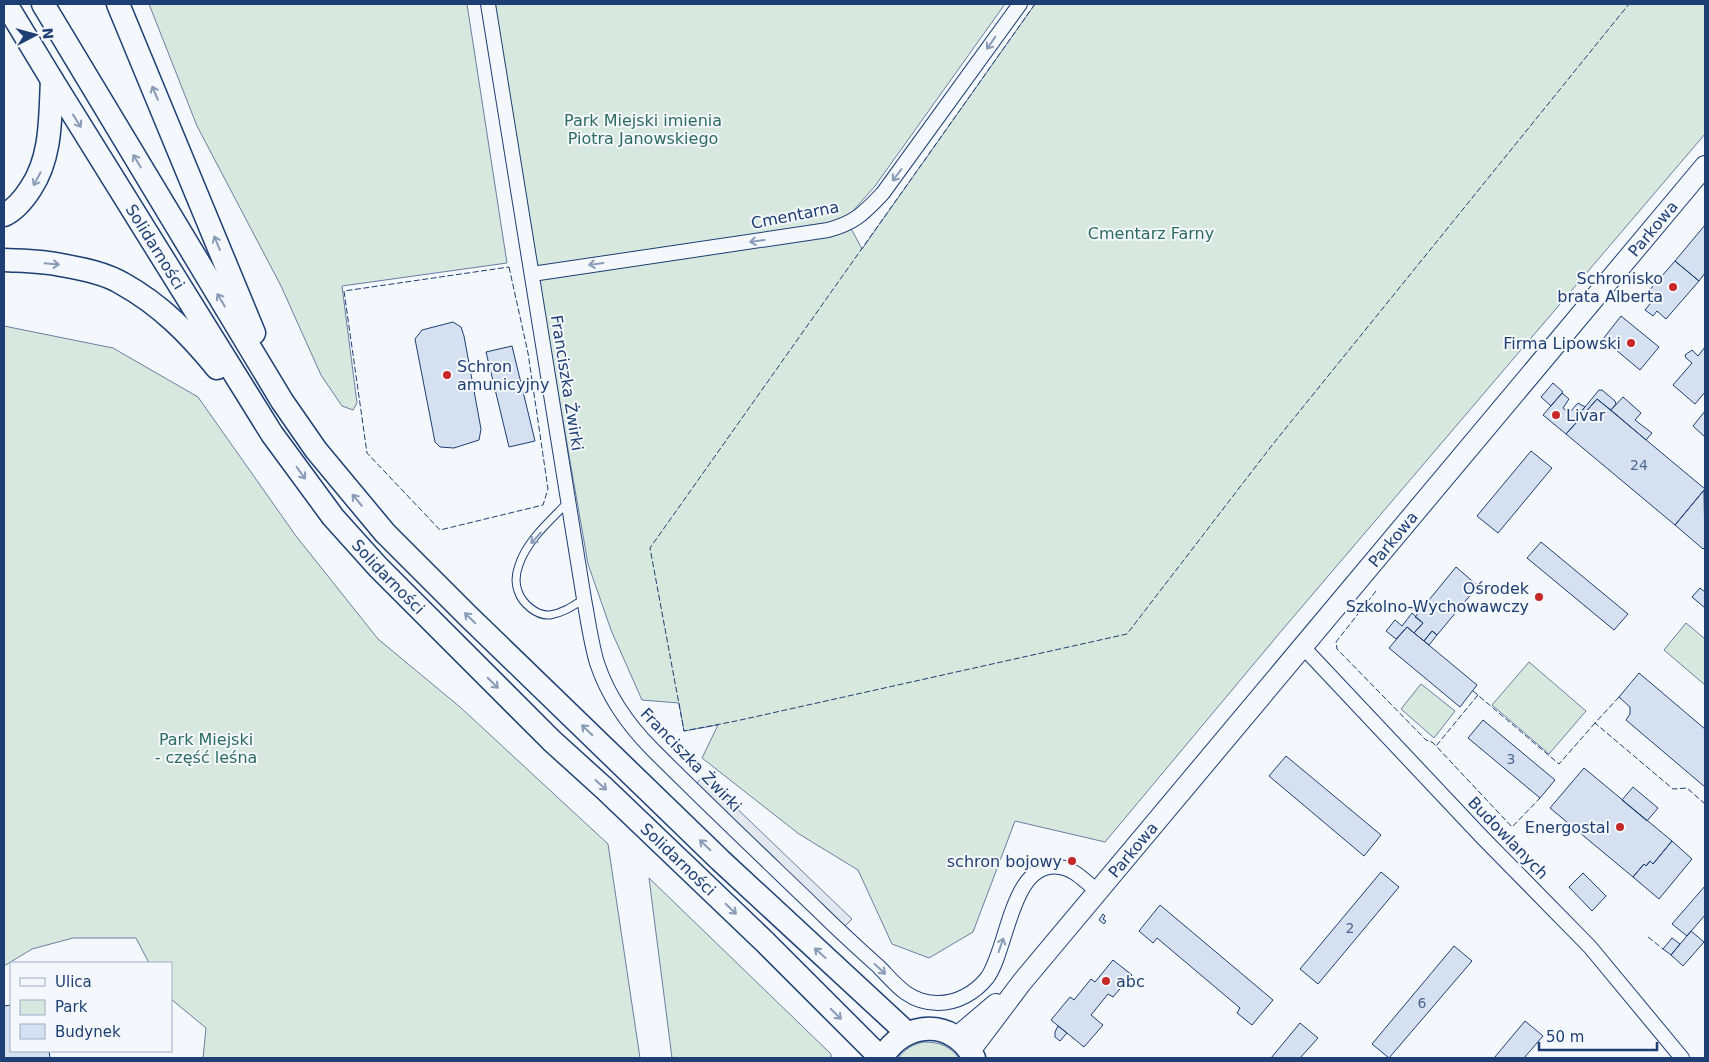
<svg xmlns="http://www.w3.org/2000/svg" width="1709" height="1062" font-family="'DejaVu Sans',sans-serif">
<style>
.green{fill:#d7e8df;stroke:#687fa3}
.parking{fill:#e3e8f0;stroke:#687fa3}
.building{fill:#d5e0f0;stroke:#1d3f73}
.lines{fill:none;stroke-linecap:round;stroke-linejoin:round}
.lane-casing{stroke:#1d3f73;stroke-width:9}
.street-casing{stroke:#1d3f73;stroke-width:16}
.secondary-casing{stroke:#1d3f73;stroke-width:22}
.primary-casing{stroke:#1d3f73;stroke-width:25}
.lane{stroke:#f4f7fb;stroke-width:7}
.street{stroke:#f4f7fb;stroke-width:14}
.secondary{stroke:#f4f7fb;stroke-width:20}
.primary{stroke:#f4f7fb;stroke-width:22}
.fence{stroke:#1d3f73;stroke-width:1;stroke-dasharray:6 2.5;stroke-linecap:butt}
.oneway{stroke:#889bb7}
.poi-dot{fill:#c62828;stroke:#f4f7fb;stroke-width:2}
.labels{text-anchor:middle;dominant-baseline:central;stroke-width:4;stroke-linejoin:round;paint-order:stroke}
.number-label{font-size:14px;fill:#4b6792}
.park-label{font-size:16px;fill:#2c6c60;stroke:#f4f7fb}
.street-label{font-size:16px;fill:#1d3f73;stroke:#f4f7fb}
.poi-label{font-size:16px;fill:#1d3f73;stroke:#f4f7fb;text-anchor:end}
</style>
<rect width="100%" height="100%" fill="#f4f7fb"/>
<path class="green" d="M149,4H467L507,263L342,286L357,403L353,410L342,406L321,375L281,286L197,126Z
M494,4H1005L875,186L846,219L862,249L1035,4H1705V134L1283,629L1105,842L1015,821L973,932L929,958L892,944L858,870L799,834L702,758L718,725L684,731L679,703L642,700L611,630L588,564L537,272Z
M4,326L113,348L198,397L296,536L378,639L460,707L608,844L640,1058H203L206,1028L171,999V963H149L136,938H73L32,949L4,966Z
M1686,623L1705,639V685L1664,650Z
M1529,662L1586,711L1549,754L1492,705Z
M1421,684L1455,711L1434,738L1401,709Z
M649,878L831,1054V1058H672Z
M924,1042C939,1042 950,1046 959,1058H898C905,1049 913,1044 924,1042Z"/>
<path class="parking" d="M703,776L852,919L843,928L695,785Z"/>
<path class="building" d="M1705,225V273L1699,281L1675,261Z
M1675,261L1699,281L1666,319L1657,311L1653,316L1645,310L1654,299L1647,293Z
M1621,316L1659,347L1640,370L1603,339Z
M453,322L461,327L464,336L481,429L479,440L454,448L440,447L435,442L415,339L422,330Z
M512,346L535,441L509,447L486,352Z
M1705,347V392L1695,404L1673,385L1692,363L1686,358L1685,355L1692,350L1698,356Z
M1553,383L1563,392L1551,406L1541,397Z
M1599,390H1602L1615,401L1616,404L1611,410L1597,399L1578,421L1575,419Z
M1562,393L1569,399L1563,408L1569,413L1578,403L1585,407L1575,419L1578,421L1566,434L1543,415Z
M1623,397L1641,413L1635,420L1652,433L1646,440L1611,410Z
M1597,399L1705,489L1675,525L1566,434Z
M1705,411V437L1693,426Z
M1531,451L1552,468L1498,533L1477,516Z
M1704,490L1705,547L1703,549L1675,525Z
M1541,542L1628,614L1614,630L1527,558Z
M1456,567L1478,586L1437,635L1432,631L1424,641L1414,633L1423,623L1415,617Z
M1700,588L1705,592V608L1692,597Z
M1412,613L1423,623L1414,633L1407,627L1396,639L1386,631L1395,620L1402,626Z
M1407,627L1477,685L1460,707L1389,648Z
M1432,631L1437,635L1429,645L1424,641Z
M1639,673L1705,729V787L1626,720L1630,714V707L1619,697Z
M1483,720L1555,780L1540,798L1468,738Z
M1286,756L1381,835L1364,856L1269,776Z
M1584,768L1672,841L1653,864L1650,861L1646,866L1644,864L1633,877L1550,808Z
M1633,787L1658,808L1647,821L1622,800Z
M1672,841L1692,859L1659,899L1633,877L1644,864L1646,866L1650,861L1653,864Z
M1381,872L1399,887L1318,984L1300,969Z
M1583,873L1606,896L1592,911L1569,887Z
M1705,886V915L1687,936L1672,924Z
M1160,905L1273,1000L1252,1025L1237,1013L1240,1008L1157,938L1153,943L1139,931Z
M1103,914L1105,916L1103,919L1106,921L1104,924L1099,920Z
M1691,931L1704,942L1683,966L1671,955Z
M1672,938L1680,944L1671,955L1663,949Z
M1454,946L1472,961L1389,1058L1372,1044Z
M1113,960L1132,975L1113,997L1108,994L1091,1015L1103,1025L1084,1047L1051,1020L1070,997L1074,1000L1091,979L1095,982Z
M11,1005V1051H49L50,1058H4V1006Z
M1525,1021L1543,1036L1524,1058H1494Z
M1300,1023L1318,1038L1300,1058H1271Z
M1058,1026L1067,1033L1060,1041L1055,1037V1032Z"/>
<g class="lines">
<g class="lane-casing">
<path id="lane" d="M568,502C551,520 527,540 519,565C516,573 515,583 518,591C522,603 536,616 550,615C563,613 573,606 584,599"/>
</g>
<g class="street-casing">
<path id="street" d="M488,4L584,599C588,620 591,643 597,663C608,696 628,725 653,750C707,804 763,857 818,910C838,930 858,948 879,967C888,976 896,986 906,993C916,1000 927,1003 938,1003C957,1003 975,993 987,978C1008,950 1011,859 1060,867C1075,869 1087,883 1098,892
M532,274L828,230C855,223 864,213 883,193L1020,4
M1303,647L1481,836L1590,947L1682,1058"/>
</g>
<g class="secondary-casing">
<g id="secondary">
<path d="M957,1037L996,1004"/>
<path id="s1" d="M970,1051L1022,982L1705,166"/>
</g>
</g>
<g class="primary-casing">
<g id="primary">
<path id="s2" d="M6,4L52,80L272,434L333,517L378,567L552,741L605,789L765,942L881,1058"/>
<path d="M43,4L282,401L316,450L385,533L467,615L720,860L907,1033"/>
<path d="M118,4L254,333"/>
<path d="M4,215C15,210 24,199 31,188C52,156 50,117 52,80"/>
<path d="M4,260C23,261 43,261 61,265C82,269 105,273 123,284C161,305 190,335 217,368"/>
<path d="M882,1058C904,1020 953,1018 974,1058"/>
</g>
</g>
<use href="#lane" class="lane"/>
<use href="#street" class="street"/>
<use href="#secondary" class="secondary"/>
<use href="#primary" class="primary"/>
<path class="fence" d="M1035,4L650,548L684,731L736,721L1127,634L1273,444L1629,4
M509,267L528,353L548,489L543,505L440,530L367,453L344,291Z
M1376,591L1336,642L1337,649L1426,740L1432,742L1436,746
M1473,691L1559,764L1595,723
M1478,695L1436,746L1512,827L1540,798
M1619,697L1595,723L1673,789L1687,788L1705,804
M1648,937L1663,949"/>
</g>
<defs><path id="oneway-shaft" d="M-6 0H5M1.5-3L5.5 0L1.5 3" fill="none" stroke-width="1.6" stroke-linecap="round" stroke-linejoin="round" transform="scale(1.25)"/></defs>
<g class="oneway">
<use href="#oneway-shaft" transform="translate(991 43) rotate(125)"/>
<use href="#oneway-shaft" transform="translate(155 93) rotate(-113)"/>
<use href="#oneway-shaft" transform="translate(77 121) rotate(58)"/>
<use href="#oneway-shaft" transform="translate(137 161) rotate(-121)"/>
<use href="#oneway-shaft" transform="translate(897 175) rotate(127)"/>
<use href="#oneway-shaft" transform="translate(37 179) rotate(118)"/>
<use href="#oneway-shaft" transform="translate(757 241) rotate(172)"/>
<use href="#oneway-shaft" transform="translate(217 243) rotate(-112)"/>
<use href="#oneway-shaft" transform="translate(52 264) rotate(5)"/>
<use href="#oneway-shaft" transform="translate(596 264) rotate(172)"/>
<use href="#oneway-shaft" transform="translate(221 300) rotate(-121)"/>
<use href="#oneway-shaft" transform="translate(301 473) rotate(54)"/>
<use href="#oneway-shaft" transform="translate(357 500) rotate(-130)"/>
<use href="#oneway-shaft" transform="translate(536 538) rotate(132)"/>
<use href="#oneway-shaft" transform="translate(470 618) rotate(-136)"/>
<use href="#oneway-shaft" transform="translate(493 683) rotate(45)"/>
<use href="#oneway-shaft" transform="translate(587 730) rotate(-136)"/>
<use href="#oneway-shaft" transform="translate(601 785) rotate(42)"/>
<use href="#oneway-shaft" transform="translate(705 845) rotate(-136)"/>
<use href="#oneway-shaft" transform="translate(731 909) rotate(44)"/>
<use href="#oneway-shaft" transform="translate(1001 945) rotate(-71)"/>
<use href="#oneway-shaft" transform="translate(820 953) rotate(-138)"/>
<use href="#oneway-shaft" transform="translate(880 969) rotate(43)"/>
<use href="#oneway-shaft" transform="translate(836 1014) rotate(45)"/>
</g>
<g class="poi-dot">
<circle cx="1673" cy="287" r="5"/>
<circle cx="1631" cy="343" r="5"/>
<circle cx="447" cy="375" r="5"/>
<circle cx="1556" cy="415" r="5"/>
<circle cx="1539" cy="597" r="5"/>
<circle cx="1620" cy="827" r="5"/>
<circle cx="1072" cy="861" r="5"/>
<circle cx="1106" cy="981" r="5"/>
</g>
<g class="labels">
<g class="number-label">
<text x="1639" y="465">24</text>
<text x="1511" y="759">3</text>
<text x="1350" y="928">2</text>
<text x="1422" y="1003">6</text>
</g>
<g class="park-label">
<text x="643" y="120">Park Miejski imienia<tspan x="643" dy="18">Piotra Janowskiego</tspan></text>
<text x="1151" y="233">Cmentarz Farny</text>
<text x="206" y="739">Park Miejski<tspan x="206" dy="18">- część leśna</tspan></text>
</g>
<g class="street-label">
<text transform="translate(795 215) rotate(-11)">Cmentarna</text>
<text stroke="none"><textPath href="#s1" startOffset="1069">Parkowa</textPath></text>
<text stroke="none"><textPath href="#s2" startOffset="285">Solidarności</textPath></text>
<text transform="translate(567 383) rotate(81)">Franciszka Żwirki</text>
<text stroke="none"><textPath href="#s1" startOffset="664">Parkowa</textPath></text>
<text stroke="none"><textPath href="#s2" startOffset="690">Solidarności</textPath></text>
<text transform="translate(691 760) rotate(46)">Franciszka Żwirki</text>
<text transform="translate(1508 838) rotate(46)">Budowlanych</text>
<text stroke="none"><textPath href="#s1" startOffset="259">Parkowa</textPath></text>
<text stroke="none"><textPath href="#s2" startOffset="1095">Solidarności</textPath></text>
</g>
<g class="poi-label">
<text x="1663" y="278">Schronisko<tspan x="1663" dy="18">brata Alberta</tspan></text>
<text x="1621" y="343">Firma Lipowski</text>
<text x="457" y="366" text-anchor="start">Schron<tspan x="457" dy="18">amunicyjny</tspan></text>
<text x="1566" y="415" text-anchor="start">Livar</text>
<text x="1529" y="588">Ośrodek<tspan x="1529" dy="18">Szkolno-Wychowawczy</tspan></text>
<text x="1610" y="827">Energostal</text>
<text x="1062" y="861">schron bojowy</text>
<text x="1116" y="981" text-anchor="start">abc</text>
</g>
</g>
<rect width="1709" height="1062" fill="none" stroke="#1d3f73" stroke-width="10"/>
<rect x="10" y="962" width="162" height="90" fill="#f4f7fb" stroke="#9eadc5"/>
<rect x="20" y="978" width="25" height="8" fill="#f4f7fb" stroke="#9eadc5"/>
<text x="55" y="987" font-size="15" fill="#1d3f73">Ulica</text>
<rect x="20" y="1000" width="25" height="15" fill="#d7e8df" stroke="#9eadc5"/>
<text x="55" y="1012" font-size="15" fill="#1d3f73">Park</text>
<rect x="20" y="1024" width="25" height="15" fill="#d5e0f0" stroke="#9eadc5"/>
<text x="55" y="1037" font-size="15" fill="#1d3f73">Budynek</text>
<g transform="translate(35 35) rotate(84)" stroke="#f4f7fb" stroke-width="4" paint-order="stroke">
<path d="M0-4L9 19L0 12L-9 19Z" fill="#1d3f73"/>
<text y="-8" font-size="14" font-weight="bold" text-anchor="middle" fill="#1d3f73">N</text>
</g>
<path d="M1539 1042v8h118v-8" fill="none" stroke="#1d3f73" stroke-width="2.5"/>
<text x="1546" y="1042" font-size="15" fill="#1d3f73" stroke="#f4f7fb" stroke-width="4" paint-order="stroke">50 m</text>
</svg>
